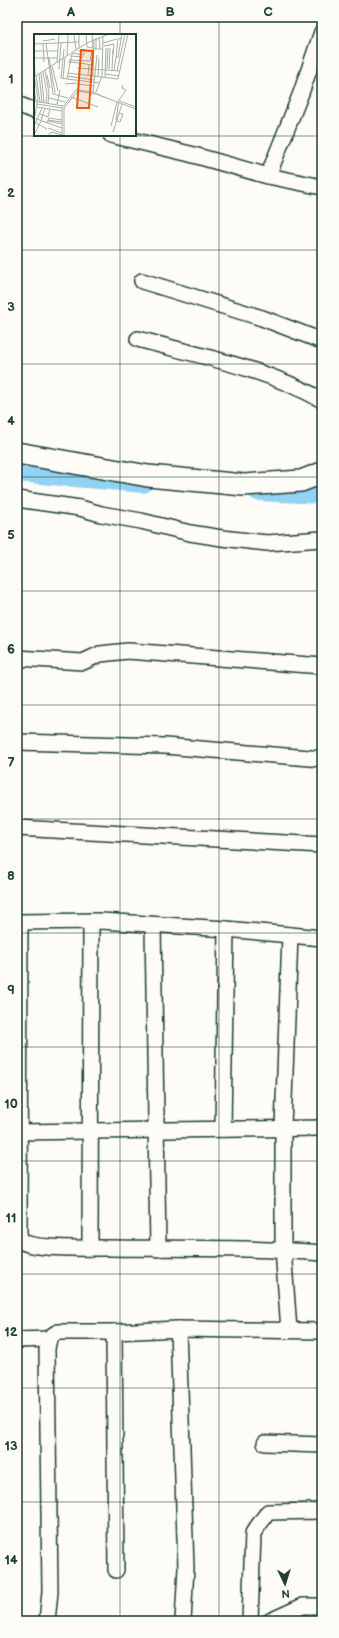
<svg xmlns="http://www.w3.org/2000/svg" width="339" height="1638" viewBox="0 0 339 1638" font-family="'Balsamiq Sans',sans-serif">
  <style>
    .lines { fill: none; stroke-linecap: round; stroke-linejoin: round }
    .canal { stroke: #92d3f3; stroke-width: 20 }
    .street-casing { stroke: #1f3d34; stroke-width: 18 }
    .secondary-casing { stroke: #1f3d34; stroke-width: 24 }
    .street { stroke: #fdfcf7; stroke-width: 15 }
    .secondary { stroke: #fdfcf7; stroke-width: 21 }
    .grid { fill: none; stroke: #1f3d34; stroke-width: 1; stroke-opacity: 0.55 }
    .inset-road { fill: none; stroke: #a4b0a9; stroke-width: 1 }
    .view { fill: #e8590c; fill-opacity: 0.15; stroke: #e8590c; stroke-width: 2 }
    .inset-edge { fill: none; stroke: #1f3d34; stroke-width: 2 }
    .neatline { fill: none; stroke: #1f3d34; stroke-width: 1.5 }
    .grid-label { font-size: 13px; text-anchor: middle; font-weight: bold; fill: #1f3d34 }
  </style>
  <rect width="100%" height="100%" fill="#fdfcf7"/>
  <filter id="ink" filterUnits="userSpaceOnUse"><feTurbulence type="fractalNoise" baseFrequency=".025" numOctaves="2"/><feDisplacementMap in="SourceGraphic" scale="8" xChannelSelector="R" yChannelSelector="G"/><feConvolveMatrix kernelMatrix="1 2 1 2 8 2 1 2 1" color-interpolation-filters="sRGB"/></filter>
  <g filter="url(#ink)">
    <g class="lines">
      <g class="canal">
        <polyline points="17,472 143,483"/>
        <polyline points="258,491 322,494"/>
      </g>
      <defs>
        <g id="street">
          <polyline points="17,104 35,111"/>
          <polyline points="111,135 190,154 268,176 322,187"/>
          <polyline points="268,176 301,93 322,32"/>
          <polyline points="142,281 262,318 322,341"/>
          <path d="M138,339C200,356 265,368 322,400"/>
          <polyline points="17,499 80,508 101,514 141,521 190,533 222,538 267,543 322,539"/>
          <polyline points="17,658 83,662 100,654 128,651 322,666"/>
          <polyline points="17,742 165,746 322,759"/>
          <polyline points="17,828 322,845"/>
          <polyline points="17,922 101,921 226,929 322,938"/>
          <path d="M20,922L19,1233L21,1241C34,1250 91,1248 109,1248C180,1249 251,1247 322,1253"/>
          <polyline points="153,925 158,1249"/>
          <polyline points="223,1129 226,929"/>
          <polyline points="17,1132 322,1128"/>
          <polyline points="90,1248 91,921"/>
          <polyline points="178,1329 186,1568 183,1621"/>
          <polyline points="289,1330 283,1249 283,1128 290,935"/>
          <polyline points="114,1332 116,1570"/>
          <polyline points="17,1340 49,1339"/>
          <polyline points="265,1443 322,1445"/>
          <path d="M47,1621L50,1592L47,1350C48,1341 49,1336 58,1332H114L178,1329L322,1331"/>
          <polyline points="250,1621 253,1533 268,1512 322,1511"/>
          <polyline points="270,1621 303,1606 322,1606"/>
        </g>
        <polyline id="secondary" points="17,453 148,476 244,485 301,481 322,473"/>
      </defs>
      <use href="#street" class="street-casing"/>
      <use href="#secondary" class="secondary-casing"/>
      <use href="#street" class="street"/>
      <use href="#secondary" class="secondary"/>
    </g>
  </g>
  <path class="grid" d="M120,17V35M219,17V1621M120,135V1621M17,136H322M17,250H322M17,364H322M17,477H322M17,591H322M17,705H322M17,819H322M17,933H322M17,1047H322M17,1161H322M17,1274H322M17,1388H322M17,1502H322"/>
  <g transform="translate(34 34)">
    <rect width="102" height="102" fill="#fdfcf7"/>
    <path class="inset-road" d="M40,0L42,16M45,0V14M52,0L53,13L59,14M58,0L59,15H62M65,3L66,15M62,4V15H69M88,4L84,5L82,23H84L88,0M9,7L21,5M9,9L10,28M12,9L19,60L34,64M69,9L83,5M0,10L45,8M70,12L80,10L79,20M30,15L27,44L33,45M0,16L1,42M0,17H24M44,17H58M38,19L50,21V17M38,20L33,45L66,49M33,22L34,0M37,22L49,23M0,24H23M15,24L21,59M35,26L56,27L58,17M34,28L46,29L45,40M23,29L25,0M46,29L58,31L57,42M18,32L24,57M43,34L86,37M25,35L27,9M73,35L74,14M75,35L76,14M11,36L15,59L14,69M78,36L79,15M80,36L82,23M83,37L91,0M9,38L13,60L12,69M7,39L10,68M34,39L84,45L94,0M5,40L8,68M71,40L85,42M2,41L6,68M13,41L16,54M0,42L4,64L1,82M33,42L60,46M54,42L55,30M59,42L60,5M0,43L53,9L75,0M64,43L65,24M71,43L72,14M29,44L31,24M31,50L43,49M43,50L60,52M0,54L2,67M59,58L63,21M62,58L68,42L69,2M37,63L64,73M15,64L31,68M0,67L29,72M86,67L102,73M3,70L28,74M23,70L26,56M3,73L28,77M85,79L89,80L86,88L82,86L85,66L92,56L88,54L89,51M6,80L14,83L16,75M0,84L28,94M7,86L11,74M14,86L28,88M14,87L28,90M2,89L13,95M13,89L15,84L28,86M0,92L8,74M77,92L83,68M14,94L28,99M79,98L88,70M0,101L7,87M14,102L17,98L28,101M28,102V74L42,56L59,58L72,64M30,102V74L44,57L62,60L102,75"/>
    <path class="view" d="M47,16L59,17L55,74H43Z"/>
    <rect width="102" height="102" class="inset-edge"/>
  </g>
  <rect width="339" height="1638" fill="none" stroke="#fdfcf7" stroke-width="44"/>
  <g transform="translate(285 1584) rotate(176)" stroke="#fdfcf7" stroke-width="3" paint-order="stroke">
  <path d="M0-3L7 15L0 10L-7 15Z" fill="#1f3d34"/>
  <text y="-6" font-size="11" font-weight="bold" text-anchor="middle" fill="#1f3d34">N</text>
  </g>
  <rect x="22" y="22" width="295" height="1594" class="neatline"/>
  <g class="grid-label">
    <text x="71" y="16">A</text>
    <text x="170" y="16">B</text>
    <text x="268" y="16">C</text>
    <text x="11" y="83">1</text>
    <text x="11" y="197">2</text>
    <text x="11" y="311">3</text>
    <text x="11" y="425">4</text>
    <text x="11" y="539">5</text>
    <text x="11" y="653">6</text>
    <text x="11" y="767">7</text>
    <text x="11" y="880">8</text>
    <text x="11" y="994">9</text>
    <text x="11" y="1108">10</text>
    <text x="11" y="1222">11</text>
    <text x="11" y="1336">12</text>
    <text x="11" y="1450">13</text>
    <text x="11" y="1564">14</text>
  </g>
</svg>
